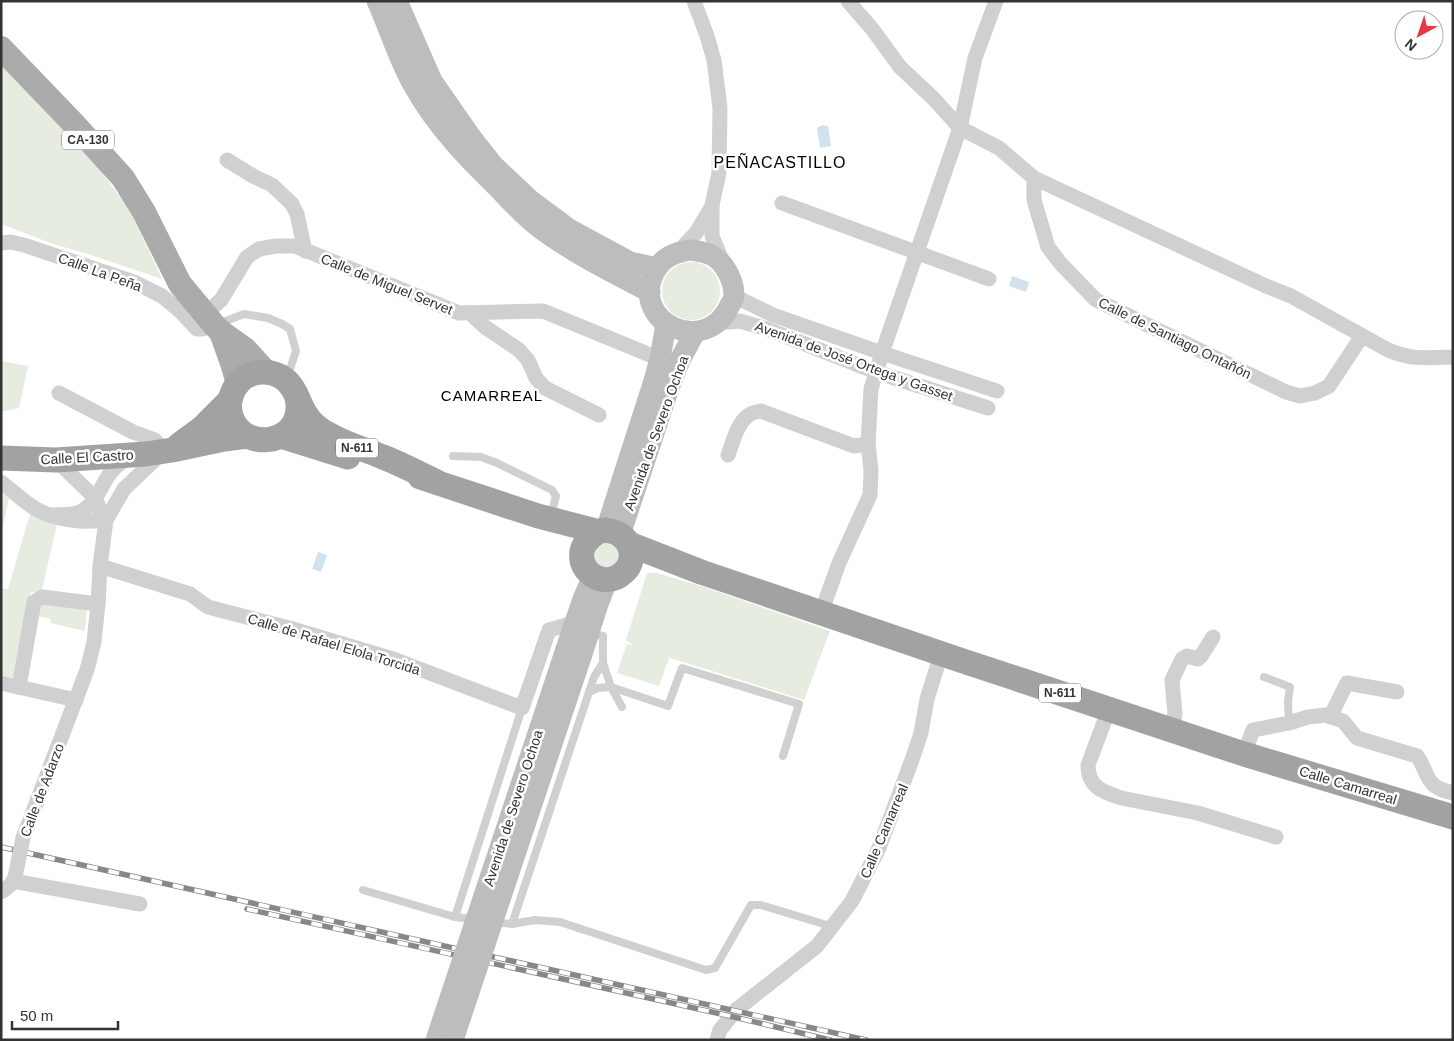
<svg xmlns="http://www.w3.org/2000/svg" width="1454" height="1041" viewBox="0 0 1454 1041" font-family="Helvetica,sans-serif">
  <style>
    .green { fill: #e6ecdf }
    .water { fill: #cfe2ee }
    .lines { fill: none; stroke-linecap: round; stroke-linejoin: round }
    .service { stroke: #d0d0d0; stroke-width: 8 }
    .minor { stroke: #d0d0d0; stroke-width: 15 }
    .secondary { stroke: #bdbdbd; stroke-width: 21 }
    .primary { stroke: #ababab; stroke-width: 24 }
    .trunk { stroke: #a2a2a2; stroke-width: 25 }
    .rail-casing { stroke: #888; stroke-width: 5.5 }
    .rail { stroke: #fff; stroke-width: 4; stroke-dasharray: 11; stroke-linecap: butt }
    .minor-bridge { stroke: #d0d0d0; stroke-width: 15 }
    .secondary-bridge { stroke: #bdbdbd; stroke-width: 21 }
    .labels { text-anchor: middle; stroke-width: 5; stroke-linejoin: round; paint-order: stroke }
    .shield { fill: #fff; stroke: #707070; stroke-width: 1 }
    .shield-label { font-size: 12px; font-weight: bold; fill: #333 }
    .street-label { font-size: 14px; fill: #333; stroke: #fff }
    .neighbourhood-label { font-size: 15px; letter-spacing: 1px; fill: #000; stroke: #fff }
    .quarter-label { font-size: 16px; letter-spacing: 1px; fill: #000; stroke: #fff }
  </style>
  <rect width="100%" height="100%" fill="#fff"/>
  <g class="green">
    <polygon points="1,64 82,146 131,212 162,279 88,254 53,244 1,224"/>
    <circle cx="691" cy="291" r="29"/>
    <polygon points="1,361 28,366 19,408 1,412"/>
    <polygon points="1,493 9,498 1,535"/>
    <polygon points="30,514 43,520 57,524 41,594 31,592 16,678 1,675 1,588 8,589"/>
    <polygon points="606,540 621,549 619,566 596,568 592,550"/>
    <polygon points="647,573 657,573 701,586 830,631 804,700 661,655 669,658 659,686 617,673 627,644 634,646 626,640"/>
    <polygon points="41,602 87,605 85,631 50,623 51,619 37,616"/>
  </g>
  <g class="water">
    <polygon points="822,125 828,126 831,146 820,148 817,128"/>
    <polygon points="1012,276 1029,282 1026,292 1009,286"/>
    <polygon points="318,552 327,555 321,572 312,569"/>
  </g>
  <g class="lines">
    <g class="service">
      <polyline points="218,324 244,314 268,318 282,324 290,329 296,351 289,372 286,378"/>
      <polyline points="453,456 481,457 497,463 552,490 556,496 551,515"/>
      <polyline points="590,633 603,636 603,663 611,687 622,707"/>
      <polyline points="1264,677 1290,687 1288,702 1289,723"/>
      <polyline points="589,692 598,688 611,687 668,706 682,668 799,704 783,756"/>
      <polyline points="363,890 455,917 474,919"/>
      <polyline points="455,917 522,708"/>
      <polyline points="493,922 512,924 535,920 560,922 706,970 715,968 751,905 761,905 827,925 832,928"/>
      <polyline points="512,924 594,677 603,663"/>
    </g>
    <g class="minor">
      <polyline points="694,1 707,36 714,60 720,108 719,173 712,205 712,236 723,263"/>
      <path d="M848,1L873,30L900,67L934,99L960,128L999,148L1034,178L1266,286L1291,296L1388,350C1412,360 1427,358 1453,357"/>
      <polyline points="227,160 253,176 272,185 292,204 297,214 305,251"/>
      <polyline points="1034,178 1034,200 1048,247 1061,264 1096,300 1286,392 1300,396 1315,393 1329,386 1362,336"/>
      <polyline points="782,203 989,279"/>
      <polyline points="1,243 11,242 24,245 134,282 162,296 180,311 197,329 203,329 214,325"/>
      <polyline points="679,251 696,233 712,206"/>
      <polyline points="734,296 773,315 882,353 997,391"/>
      <polyline points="470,313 485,327 519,350 528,360 536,378 545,388 599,415"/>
      <polyline points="205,314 221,300 247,257 259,249 276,246 295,246 459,313 543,311 660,359"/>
      <polyline points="718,323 740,321 767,329 876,372 988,408"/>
      <path d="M728,455C733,442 737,423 749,415C752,412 757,412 761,411L854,446L868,444"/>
      <polyline points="56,460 96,499 100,511 106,520"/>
      <path d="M1,482C13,491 24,502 36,509C58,521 82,523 106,520"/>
      <path d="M49,515C58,514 72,516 80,512C101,502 102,474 122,462C125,460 130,459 133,458"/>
      <polyline points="100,566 190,594 208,607 289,628 393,659 522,708 549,630 574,623"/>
      <polyline points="821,613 839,563 870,495 871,470 868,444 871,389 882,353 960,128 975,58 996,1"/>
      <polyline points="1,683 76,700"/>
      <polyline points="19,687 34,602 42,597 98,604"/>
      <path d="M1109,709L1088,765C1088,787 1103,792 1121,798L1198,813L1276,837"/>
      <polyline points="1330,717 1347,683 1397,692"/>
      <polyline points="1172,730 1175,714 1172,680 1182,659 1187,656 1198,659 1201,656 1213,637"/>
      <path d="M1244,754L1253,730L1289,723L1308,717L1326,715L1343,721L1357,738L1417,756C1421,761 1422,765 1425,771C1431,786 1437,789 1453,793"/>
      <polyline points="23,838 87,670 94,642 98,604 100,566 106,520 124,489 164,451 155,440 133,432 59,393"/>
      <polyline points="13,881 140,904"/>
      <path d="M1,892C8,888 13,884 15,877"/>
      <polyline points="717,1040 720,1030 736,1010 817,946 852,901 879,848 913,757 921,733 927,699 941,654"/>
    </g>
    <g class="secondary">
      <path d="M377,1C390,30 399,61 415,88C437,127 468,159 500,190C513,204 526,218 541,229C575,254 613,273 650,292"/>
      <polyline points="397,1 432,81 471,137 493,165 530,200 569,229 630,262 657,268"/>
      <path d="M691,250C699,251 706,252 713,256C725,263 734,281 734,295C734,298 732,302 730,305C706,358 630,323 654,273C662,257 675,252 691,250Z"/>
      <polyline points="606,530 653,384 660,359 666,324"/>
      <polyline points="620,535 669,388 680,360 695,332"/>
      <polyline points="565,652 583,599 593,576"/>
      <polyline points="581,657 598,604 607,581"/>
    </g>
    <g class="primary">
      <polyline points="1,48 74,124 123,178 144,212 180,284 214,325 221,332 245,349 266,372"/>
      <polyline points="221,332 233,366 238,384"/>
    </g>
    <g class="trunk">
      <path d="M296,394C297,398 298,402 298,405C300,447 238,453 230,412C228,402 232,391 238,383C252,367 279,369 291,386C298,395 300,407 307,416C312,424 322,431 330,435C347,445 365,449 383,457C401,464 418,473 435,481"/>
      <polyline points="281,436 348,457"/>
      <polyline points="179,445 202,428 230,400"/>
      <polyline points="1,458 56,460 146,454 172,450 224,439 247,436"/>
      <polyline points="420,477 538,516 596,531"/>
      <path d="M606,530C610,531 617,532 620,535C633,543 635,562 624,572C601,595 566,562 589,539C595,533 598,531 606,530Z"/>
      <polyline points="629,544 701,572 960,660 1244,754 1453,817"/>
    </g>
    <defs>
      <g id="rail">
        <polyline points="1,847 866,1040"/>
        <polyline points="247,909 730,1016 830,1040"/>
      </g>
    </defs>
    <use href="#rail" class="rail-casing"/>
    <use href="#rail" class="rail"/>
    <polyline class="minor-bridge" points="15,877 23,838"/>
    <g class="secondary-bridge">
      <polyline points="436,1040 565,652"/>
      <polyline points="453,1040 581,657"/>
    </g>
  </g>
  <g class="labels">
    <g class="shield">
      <rect x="62" y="130.5" width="52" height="19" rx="4"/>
      <rect x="336" y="438.5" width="42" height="19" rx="4"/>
      <rect x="1039" y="683.5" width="42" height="19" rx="4"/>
    </g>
    <g class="shield-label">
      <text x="88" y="144">CA-130</text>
      <text x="357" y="452">N-611</text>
      <text x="1060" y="697">N-611</text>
    </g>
    <g class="street-label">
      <text transform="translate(100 272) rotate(20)" y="5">Calle La Peña</text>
      <text transform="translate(387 284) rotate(22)" y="5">Calle de Miguel Servet</text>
      <text transform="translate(1175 338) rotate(26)" y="5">Calle de Santiago Ontañón</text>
      <text transform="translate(854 361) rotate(20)" y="5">Avenida de José Ortega y Gasset</text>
      <text transform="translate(656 433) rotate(-70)" y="5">Avenida de Severo Ochoa</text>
      <text transform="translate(87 457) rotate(-3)" y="5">Calle El Castro</text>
      <text transform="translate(334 644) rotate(17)" y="5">Calle de Rafael Elola Torcida</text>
      <text transform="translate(1348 785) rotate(17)" y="5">Calle Camarreal</text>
      <text transform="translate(42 790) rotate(-69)" y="5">Calle de Adarzo</text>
      <text transform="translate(513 808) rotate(-72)" y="5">Avenida de Severo Ochoa</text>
      <text transform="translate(884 831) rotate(-67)" y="5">Calle Camarreal</text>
    </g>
    <g class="neighbourhood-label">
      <text x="492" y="401">CAMARREAL</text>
    </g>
    <g class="quarter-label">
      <text x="780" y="168">PEÑACASTILLO</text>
    </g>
  </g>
  <rect width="1454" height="1041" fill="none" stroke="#333333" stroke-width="5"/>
  <g transform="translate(1419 35) rotate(220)"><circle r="24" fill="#ffffff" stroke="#adadad"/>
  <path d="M0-4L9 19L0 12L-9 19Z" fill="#e63946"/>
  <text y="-8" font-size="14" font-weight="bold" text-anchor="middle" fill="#333333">N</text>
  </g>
  <path d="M12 1021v8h106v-8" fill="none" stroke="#333333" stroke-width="2.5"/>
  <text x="20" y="1021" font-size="15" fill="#333333" stroke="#ffffff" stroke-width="4" paint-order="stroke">50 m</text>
</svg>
